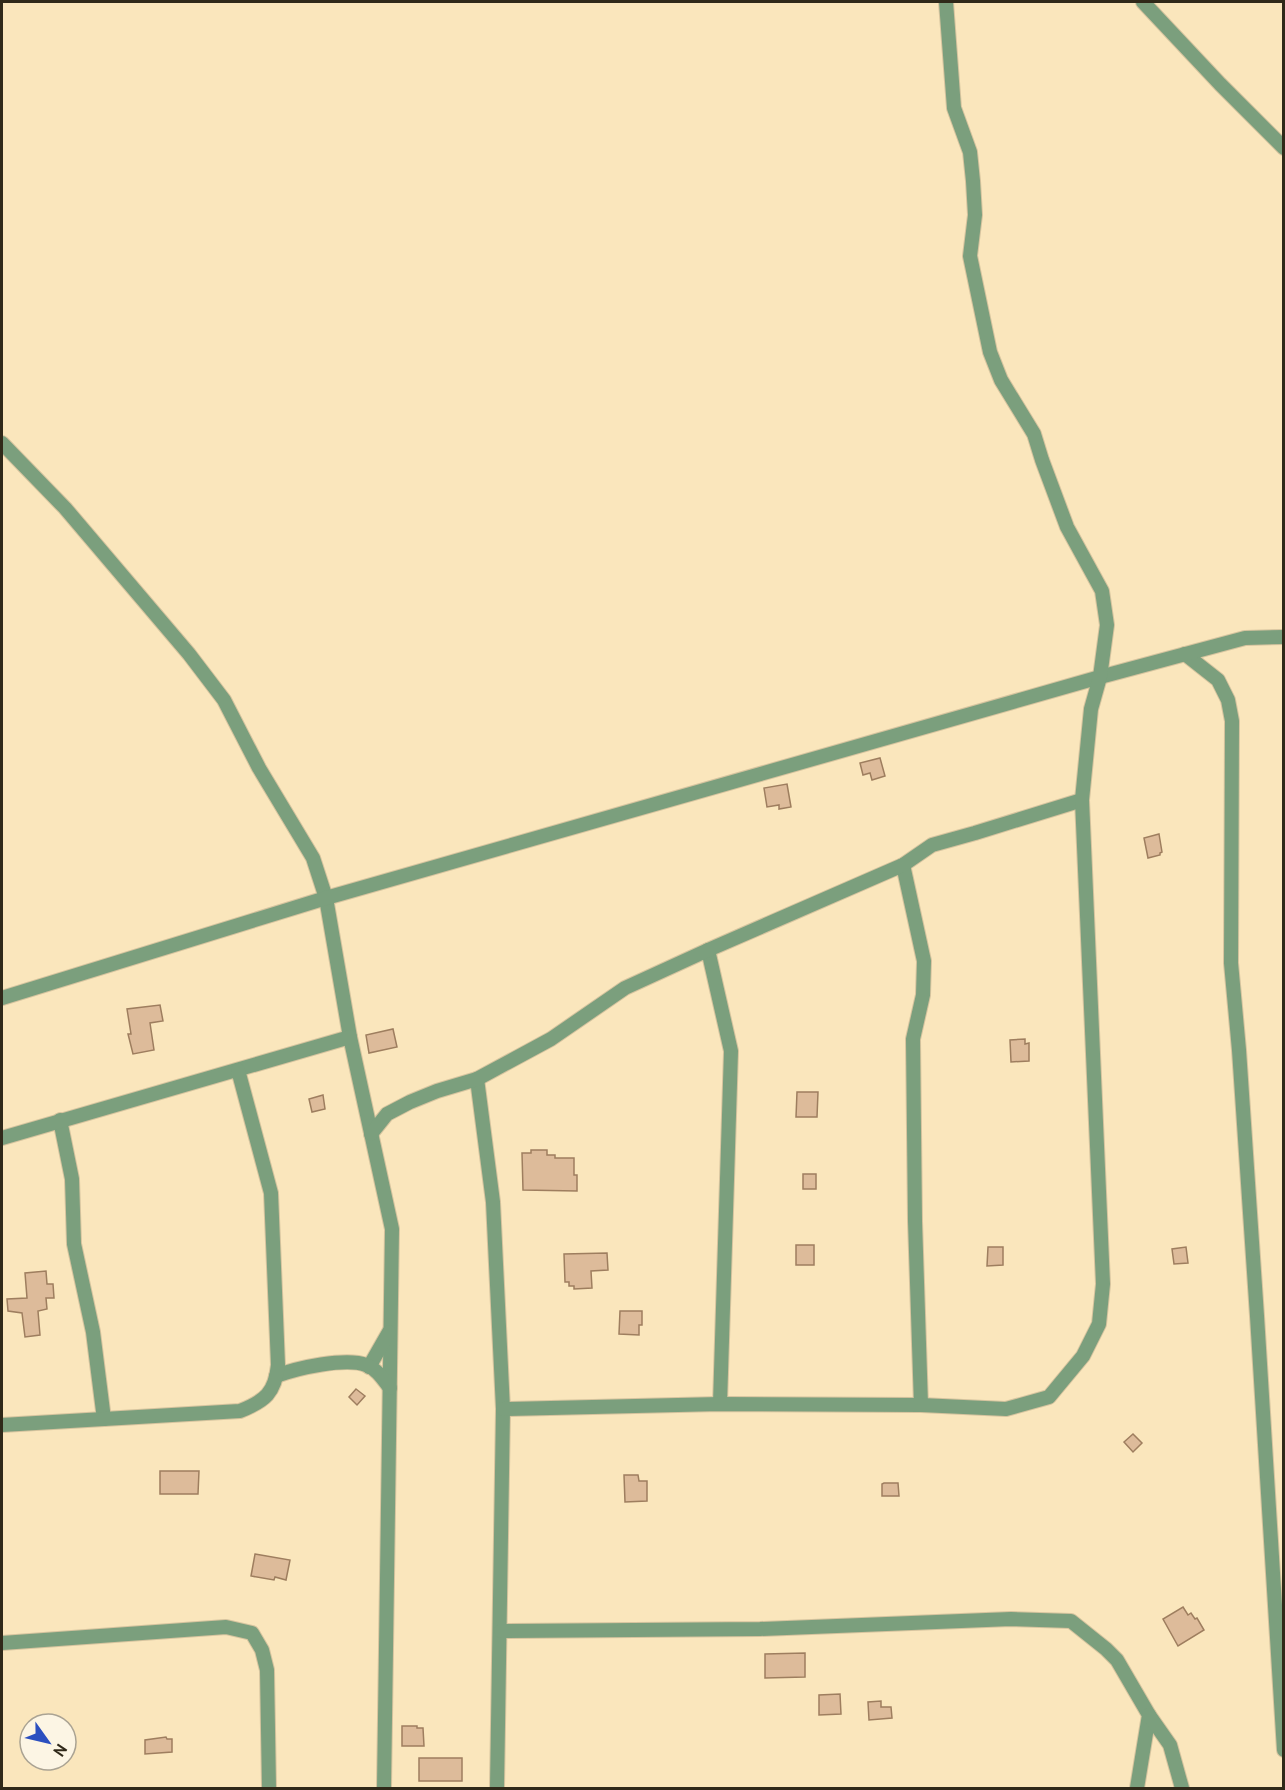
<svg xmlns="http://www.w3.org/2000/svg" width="1285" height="1790" viewBox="0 0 1285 1790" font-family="'PT Sans',sans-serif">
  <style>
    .building { fill: #ddbb9a; stroke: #9e7e5f; stroke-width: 1.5 }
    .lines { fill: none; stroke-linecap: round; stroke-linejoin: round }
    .street-casing { stroke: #d6c49f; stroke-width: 16 }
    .street { stroke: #7b9f7d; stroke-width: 14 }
  </style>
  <rect width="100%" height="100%" fill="#fae6bc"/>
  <g class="building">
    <polygon points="880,758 885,776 872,780 870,773 863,775 860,763"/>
    <polygon points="787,784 791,807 779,809 779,805 767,807 764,788"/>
    <polygon points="1159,834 1162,852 1160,853 1160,855 1148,858 1144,838"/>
    <polygon points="160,1005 163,1021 150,1023 154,1050 133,1054 128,1034 131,1034 127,1009"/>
    <polygon points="393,1029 397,1047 369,1053 366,1035"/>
    <polygon points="1025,1039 1025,1044 1029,1043 1029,1061 1011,1062 1010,1040"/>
    <polygon points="797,1092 818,1092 817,1117 796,1117"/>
    <polygon points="323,1095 325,1109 312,1112 309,1099"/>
    <polygon points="531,1150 547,1150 547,1155 555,1155 555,1158 574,1158 574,1175 577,1175 577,1191 523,1190 522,1153 531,1153"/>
    <rect x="803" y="1174" width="13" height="15"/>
    <rect x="796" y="1245" width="18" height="20"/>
    <polygon points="988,1247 1003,1247 1003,1265 987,1266"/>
    <polygon points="1186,1247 1188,1263 1174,1264 1172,1249"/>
    <polygon points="607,1253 608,1270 591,1271 592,1288 574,1289 574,1286 569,1286 569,1282 565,1282 564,1254"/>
    <polygon points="46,1271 47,1284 53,1284 54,1298 46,1298 47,1309 38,1311 40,1335 25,1337 22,1313 8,1311 7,1299 27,1298 25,1273"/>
    <polygon points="620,1311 642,1311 642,1325 639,1325 639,1335 619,1334"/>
    <polygon points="356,1389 365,1396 357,1405 349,1397"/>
    <polygon points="1133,1434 1142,1443 1133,1452 1124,1442"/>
    <polygon points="160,1471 199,1471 198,1494 160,1494"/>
    <polygon points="624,1475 638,1475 639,1481 647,1481 647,1501 625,1502"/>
    <polygon points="884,1483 898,1483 899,1496 882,1496 882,1484"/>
    <polygon points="255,1554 290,1560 286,1580 275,1577 274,1580 251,1576"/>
    <polygon points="1183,1607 1188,1615 1191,1613 1195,1619 1197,1618 1204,1630 1178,1646 1163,1619"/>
    <polygon points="805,1653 805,1677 765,1678 765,1654"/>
    <polygon points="840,1694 841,1714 819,1715 819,1695"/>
    <polygon points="881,1701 881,1707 891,1707 892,1718 869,1720 868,1702"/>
    <polygon points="402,1726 417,1726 417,1728 423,1728 424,1746 402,1746"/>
    <polygon points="166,1737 167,1739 172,1739 172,1752 145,1754 145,1740"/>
    <rect x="419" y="1758" width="43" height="23"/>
  </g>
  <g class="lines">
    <defs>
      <g id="street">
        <polyline points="1143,2 1220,84 1284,148"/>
        <polyline points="2,443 65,508 189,654 224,700 259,768 313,858 326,898 350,1037 392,1229 384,1788"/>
        <polyline points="1185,654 1218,680 1228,700 1232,721 1231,963 1239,1050 1257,1316 1284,1750"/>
        <polyline points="903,865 924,961 923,995 913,1039 915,1221 921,1405"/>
        <polyline points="708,950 731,1051 720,1404"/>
        <polyline points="2,998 326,898 1100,677 1245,638 1284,637"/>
        <polyline points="477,1079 493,1202 503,1409 497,1788"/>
        <polyline points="60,1120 72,1179 74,1244 93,1332 104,1419"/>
        <polyline points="371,1134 387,1114 410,1102 437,1091 477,1079 551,1039 625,988 708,950 903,865 932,845 975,833 1082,800"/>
        <polyline points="2,1138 350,1037"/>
        <polyline points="369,1367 389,1332"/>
        <path d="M276,1376C297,1368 346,1357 366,1365C377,1369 383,1379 390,1388"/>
        <polyline points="503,1409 720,1404 921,1405 1006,1409 1049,1397 1083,1356 1099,1324 1103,1284 1082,800 1091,709 1100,677 1107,625 1102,591 1067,527 1042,460 1034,434 1001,380 990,352 970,256 975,215 973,181 970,152 954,108 946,2"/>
        <path d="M2,1425L240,1411C265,1401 275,1393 278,1365L271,1193L238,1070"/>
        <polyline points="501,1631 760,1629 1011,1619 1071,1621 1106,1649 1117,1660 1149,1715 1137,1788"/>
        <polyline points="2,1643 226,1627 252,1633 262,1650 267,1670 269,1788"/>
        <polyline points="1149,1715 1170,1745 1182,1788"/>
      </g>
    </defs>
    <use href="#street" class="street-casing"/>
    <use href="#street" class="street"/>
  </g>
  <rect width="1285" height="1790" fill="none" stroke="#302919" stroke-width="6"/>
  <g transform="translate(48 1742) rotate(124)"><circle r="28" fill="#fcf5e4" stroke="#aaa393" stroke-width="1.5"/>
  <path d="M0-4.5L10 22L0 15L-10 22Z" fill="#2b4fbf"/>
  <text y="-9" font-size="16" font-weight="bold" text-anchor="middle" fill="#302919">N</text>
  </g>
</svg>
